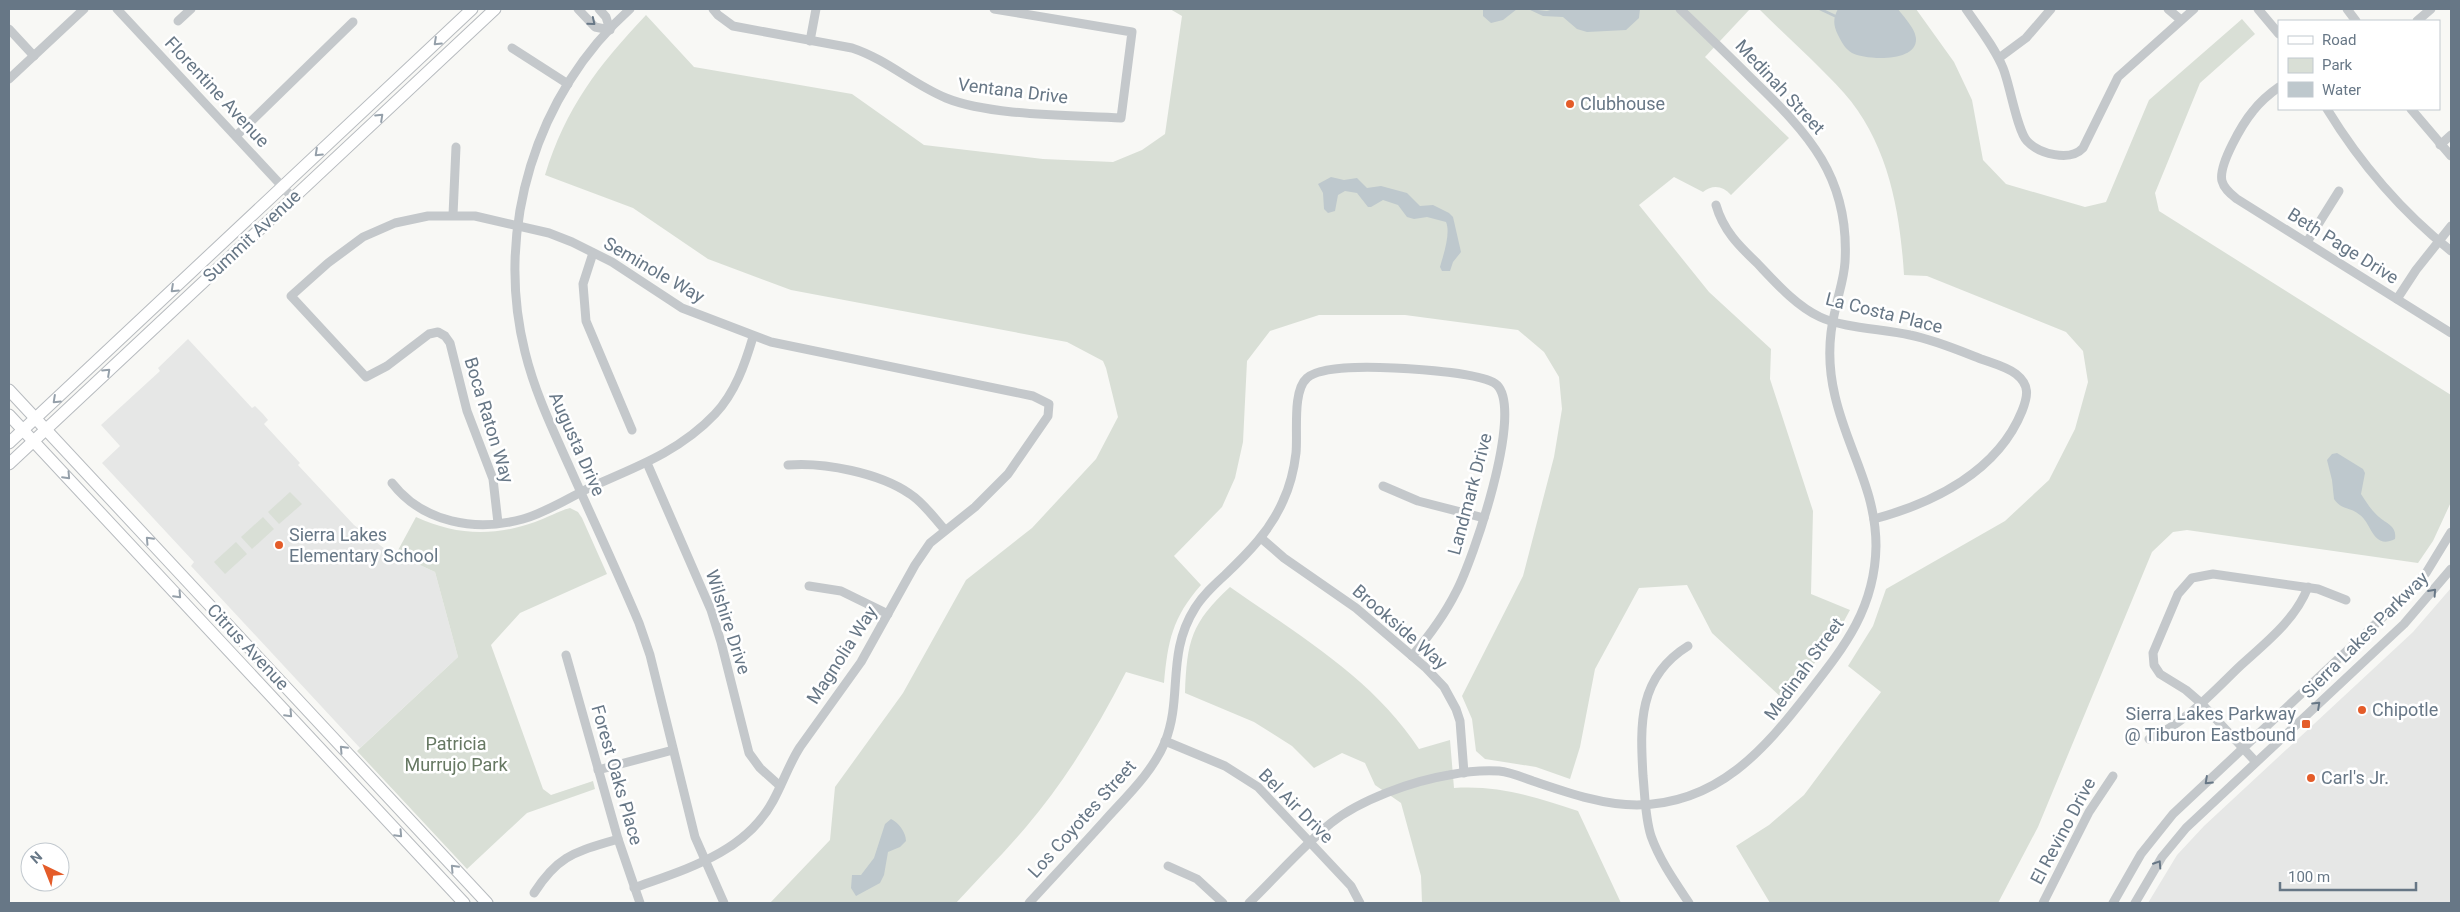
<svg xmlns="http://www.w3.org/2000/svg" width="2460" height="912" viewBox="0 0 2460 912" font-family="Roboto,sans-serif">
  <style>
    .built { fill: #e6e7e6 }
    .green { fill: #d9dfd6 }
    .water { fill: #bec8cd }
    .lines { fill: none; stroke-linecap: round; stroke-linejoin: round }
    .stream { stroke: #bec8cd; stroke-width: 2.5 }
    .major-casing { stroke: #b7bbbf; stroke-width: 13 }
    .minor { stroke: #c4c8cb; stroke-width: 9 }
    .major { stroke: #fff; stroke-width: 11 }
    .oneway { stroke: #677786 }
    .oneway2 { stroke: #95a0aa }
    .poi-dot { fill: #e45c29; stroke: #fff; stroke-width: 2 }
    .labels { text-anchor: middle; stroke-width: 5; stroke-linejoin: round; paint-order: stroke }
    .street-label { font-size: 18px; fill: #677786; stroke: #fff }
    .poi-label { font-size: 18px; fill: #677786; stroke: #fff; text-anchor: start }
    .park-label { font-size: 18px; fill: #667862; stroke: #fff }
  </style>
  <rect width="100%" height="100%" fill="#f8f8f5"/>
  <g class="built">
    <polygon points="188,339 252,408 255,406 263,414 268,420 264,424 300,463 298,465 354,525 394,556 396,554 435,572 458,657 360,748 191,566 194,562 102,463 120,446 101,425 160,371 158,368"/>
    <polygon points="2451,588 2451,903 2148,903 2177,855 2204,826 2413,632"/>
  </g>
  <g class="green">
    <path d="M1170,9H1750L1705,57L1789,138L1731,195C1723,186 1713,184 1703,192L1674,177L1639,205L1709,292L1771,349L1770,379L1813,511L1811,594L1850,610L1837,634L1785,701L1712,633L1687,585L1639,588L1595,669L1580,747L1570,779L1536,767L1485,759L1476,751L1472,719L1462,696L1523,576L1554,457L1562,409L1559,377L1544,352L1518,330L1405,315H1319L1270,331L1247,361L1243,442L1235,478L1222,507L1174,556L1201,585C1172,618 1168,641 1164,683L1126,672C1098,727 1066,780 1026,827C1004,853 979,878 956,903H770L830,840L835,787L903,693L966,580L1032,528L1096,459L1118,417L1106,368L1103,361L1067,342L791,290L708,259L633,208L545,175C566,107 598,66 646,15L694,67L852,94L924,145L1043,159L1113,162L1142,150L1165,134L1182,16Z"/>
    <path d="M1759,9H1916L1954,62L1972,100L1983,160L2006,184L2085,207L2106,202L2149,100L2242,19L2255,34L2200,83L2155,193L2159,211L2451,395V502L2433,541L2418,563L2187,530L2173,532L2152,552L2038,827L1998,903H1770L1736,846L1769,825L1804,795L1881,692L1848,666L1873,626L1886,589L2005,521L2049,480L2075,429L2088,382L2083,351L2066,332L1927,276L1904,275C1900,210 1888,143 1844,93C1817,63 1787,37 1759,9Z"/>
    <polygon points="290,492 302,504 279,524 268,512"/>
    <path d="M570,508L578,512L582,518L607,574L520,613L491,645L543,789L551,795L593,781L595,789L527,813L467,869L357,751L458,657L435,572L396,554L416,517C455,535 493,537 535,522C547,518 558,511 570,508Z"/>
    <polygon points="263,517 274,529 252,549 241,537"/>
    <polygon points="236,542 247,554 225,574 214,562"/>
    <path d="M1230,587C1297,634 1373,678 1419,749L1450,740L1454,788C1498,785 1536,797 1578,811L1621,903H1422L1421,876L1401,803L1375,785L1365,763L1342,753L1314,768L1292,746L1254,722L1185,693C1187,641 1191,623 1230,587Z"/>
  </g>
  <g class="water">
    <polygon points="1483,9 1517,9 1503,20 1491,23 1483,16"/>
    <polygon points="1528,9 1547,11 1554,9 1640,9 1639,18 1626,30 1587,32 1577,29 1563,17 1543,16"/>
    <path d="M1838,9H1898C1903,16 1916,29 1916,39C1917,63 1865,60 1852,53C1845,49 1841,41 1838,35C1833,25 1833,18 1838,9Z"/>
    <path d="M1331,177L1344,180L1357,178L1367,188L1381,186L1407,193L1420,206L1433,205L1449,213L1453,217L1461,252L1453,262L1450,271H1442L1440,267C1443,256 1451,233 1446,222L1427,217L1414,219L1407,217L1398,205L1383,200L1371,207H1368L1357,193L1345,191L1338,195L1335,211L1328,213L1324,209L1323,193L1318,184Z"/>
    <path d="M2337,453L2363,469L2365,473L2361,494C2366,502 2372,511 2379,517C2387,524 2397,526 2395,539C2373,550 2372,524 2360,515C2351,507 2341,510 2334,499L2332,480L2327,460L2332,454Z"/>
    <path d="M891,819C898,822 906,832 906,841L900,847L888,852L884,875L880,883L856,896L851,888L852,875H861L874,858L885,824Z"/>
  </g>
  <g class="lines">
    <polyline class="stream" points="1820,9 1835,16"/>
    <defs>
      <g id="major">
        <polyline points="9,390 487,903"/>
        <polyline points="9,415 464,903"/>
        <polyline points="9,443 472,9"/>
        <polyline points="9,464 495,9"/>
      </g>
    </defs>
    <use href="#major" class="major-casing"/>
    <g class="minor">
      <polyline points="117,9 293,198"/>
      <polyline points="578,9 595,27 610,30 606,17 599,9"/>
      <path d="M630,9C536,93 494,229 525,352C535,393 553,430 570,468C593,520 617,571 639,623L650,655L695,837L724,903"/>
      <path d="M713,9L718,15L733,26L852,48C888,60 912,84 946,98C990,116 1072,115 1121,118L1132,32L994,9"/>
      <path d="M1966,9C1979,28 1994,46 2003,68C2010,85 2017,130 2027,141C2039,154 2070,162 2083,148L2118,77L2194,9"/>
      <polyline points="2168,9 2181,20"/>
      <polyline points="2258,9 2279,34"/>
      <polyline points="2347,9 2356,21"/>
      <polyline points="178,21 191,9"/>
      <polyline points="2417,21 2431,9"/>
      <polyline points="9,29 34,56"/>
      <polyline points="810,41 816,9"/>
      <polyline points="512,48 568,84"/>
      <polyline points="1999,58 2026,38 2051,9"/>
      <polyline points="9,79 84,9"/>
      <path d="M2279,87C2269,94 2260,102 2253,111C2243,123 2218,165 2222,181C2224,189 2231,194 2237,199L2451,333"/>
      <path d="M2327,109C2360,163 2401,211 2451,251"/>
      <polyline points="2411,109 2451,156"/>
      <polyline points="236,136 353,22"/>
      <polyline points="2440,145 2451,135"/>
      <path d="M1716,205C1723,230 1739,246 1757,263C1775,282 1796,306 1820,317C1843,328 1884,329 1910,335C1935,340 1958,350 1981,359C1992,363 2007,367 2016,374C2030,385 2028,396 2022,411C1998,471 1934,503 1874,519"/>
      <polyline points="453,215 456,147"/>
      <polyline points="2307,242 2339,191"/>
      <polyline points="593,253 583,284 586,321 632,430"/>
      <polyline points="2397,299 2416,270 2451,226"/>
      <polyline points="647,463 711,610 721,642 749,753 760,768 780,786"/>
      <path d="M788,465C824,462 880,473 910,494C924,503 934,518 945,530"/>
      <path d="M392,483C423,523 476,532 523,519C548,512 572,496 595,485C639,466 681,450 715,414C735,393 745,364 753,337"/>
      <polyline points="1383,486 1418,501 1484,518"/>
      <path d="M498,523L493,479L467,411L450,343L445,336L438,332L429,334L387,366L366,377L291,296L328,263L363,237L395,223L428,216H475L549,233L572,242L612,262L682,308L771,342L1033,396L1049,404L1048,416L1008,474L975,507L930,543L915,565L861,662L800,747C789,764 783,783 773,801C745,853 686,869 634,888"/>
      <polyline points="1261,538 1284,558 1356,608 1425,667 1444,687 1456,709 1460,721 1464,773"/>
      <polyline points="809,586 841,591 888,614"/>
      <path d="M1688,646C1638,677 1640,724 1643,776C1645,796 1645,817 1651,836C1660,861 1675,882 1689,903"/>
      <polyline points="566,655 618,839 640,903"/>
      <path d="M2149,739C2185,723 2211,694 2238,668C2264,644 2295,621 2308,587"/>
      <polyline points="1165,741 1225,766 1258,787 1351,886 1360,903"/>
      <polyline points="2256,762 2201,703 2186,690 2160,674 2154,665 2153,653 2178,594 2192,578 2213,574 2318,589 2346,600"/>
      <polyline points="598,770 673,750"/>
      <polyline points="1168,866 1197,879 1223,903"/>
      <path d="M534,893C559,854 576,852 618,839"/>
      <path d="M1029,903C1055,875 1082,846 1108,817C1128,795 1153,771 1165,742C1183,697 1166,654 1195,608C1203,595 1214,585 1225,575C1248,553 1270,531 1283,501C1290,486 1294,470 1296,453C1298,433 1292,391 1307,378C1321,365 1375,367 1394,368C1415,369 1484,373 1497,385C1524,412 1473,560 1456,592C1444,616 1429,636 1412,656"/>
      <path d="M1249,903C1276,877 1302,847 1331,823C1360,800 1412,781 1449,775C1464,772 1483,770 1499,771C1510,772 1522,777 1533,781C1566,792 1602,805 1637,805C1718,804 1764,750 1809,692C1845,646 1875,608 1876,546C1876,489 1847,449 1835,396C1828,367 1828,339 1835,311C1838,295 1844,279 1845,262C1850,177 1808,133 1752,79C1728,55 1704,32 1680,9"/>
      <polyline points="2043,903 2089,812 2113,776"/>
      <polyline points="2113,903 2141,854 2173,814 2400,601 2426,573 2451,532"/>
      <polyline points="2135,903 2162,857 2186,828 2404,624 2451,569"/>
    </g>
    <use href="#major" class="major"/>
  </g>
  <defs><path id="oneway-chevron" d="M-2-3.5L2.5 0L-2 3.5" fill="none" stroke-width="1.6" stroke-linecap="round" stroke-linejoin="round" transform="scale(1.25)"/></defs>
  <g class="oneway">
    <use href="#oneway-chevron" transform="translate(592 22) rotate(39)"/>
    <use href="#oneway-chevron" transform="translate(2433 592) rotate(-48)"/>
    <use href="#oneway-chevron" transform="translate(2317 705) rotate(-43)"/>
    <use href="#oneway-chevron" transform="translate(2208 781) rotate(137)"/>
    <use href="#oneway-chevron" transform="translate(2158 864) rotate(-57)"/>
  </g>
  <g class="oneway2">
    <use href="#oneway-chevron" transform="translate(437 42) rotate(137)"/>
    <use href="#oneway-chevron" transform="translate(380 117) rotate(-43)"/>
    <use href="#oneway-chevron" transform="translate(318 153) rotate(137)"/>
    <use href="#oneway-chevron" transform="translate(174 289) rotate(137)"/>
    <use href="#oneway-chevron" transform="translate(107 372) rotate(-43)"/>
    <use href="#oneway-chevron" transform="translate(56 400) rotate(137)"/>
    <use href="#oneway-chevron" transform="translate(67 476) rotate(47)"/>
    <use href="#oneway-chevron" transform="translate(149 540) rotate(-133)"/>
    <use href="#oneway-chevron" transform="translate(178 595) rotate(47)"/>
    <use href="#oneway-chevron" transform="translate(289 714) rotate(47)"/>
    <use href="#oneway-chevron" transform="translate(343 749) rotate(-133)"/>
    <use href="#oneway-chevron" transform="translate(399 834) rotate(47)"/>
    <use href="#oneway-chevron" transform="translate(454 868) rotate(-133)"/>
  </g>
  <g class="poi-dot">
    <circle cx="1570" cy="104" r="5"/>
    <circle cx="279" cy="545" r="5"/>
    <circle cx="2362" cy="710" r="5"/>
    <rect x="2301" y="719" width="10" height="10" rx="2.5"/>
    <circle cx="2311" cy="778" r="5"/>
  </g>
  <g class="labels">
    <g class="street-label">
      <text transform="translate(1780 87) rotate(47)" y="6">Medinah Street</text>
      <text transform="translate(1013 91) rotate(7)" y="6">Ventana Drive</text>
      <text transform="translate(217 92) rotate(47)" y="6">Florentine Avenue</text>
      <text transform="translate(252 236) rotate(-43)" y="6">Summit Avenue</text>
      <text transform="translate(2343 246) rotate(32)" y="6">Beth Page Drive</text>
      <text transform="translate(654 270) rotate(30)" y="6">Seminole Way</text>
      <text transform="translate(1884 313) rotate(14)" y="6">La Costa Place</text>
      <text transform="translate(489 420) rotate(73)" y="6">Boca Raton Way</text>
      <text transform="translate(577 444) rotate(66)" y="6">Augusta Drive</text>
      <text transform="translate(1470 494) rotate(-75)" y="6">Landmark Drive</text>
      <text transform="translate(728 622) rotate(72)" y="6">Wilshire Drive</text>
      <text transform="translate(1400 627) rotate(41)" y="6">Brookside Way</text>
      <text transform="translate(2365 635) rotate(-45)" y="6">Sierra Lakes Parkway</text>
      <text transform="translate(248 647) rotate(47)" y="6">Citrus Avenue</text>
      <text transform="translate(842 655) rotate(-57)" y="6">Magnolia Way</text>
      <text transform="translate(1804 669) rotate(-54)" y="6">Medinah Street</text>
      <text transform="translate(617 775) rotate(74)" y="6">Forest Oaks Place</text>
      <text transform="translate(1296 806) rotate(45)" y="6">Bel Air Drive</text>
      <text transform="translate(1082 819) rotate(-48)" y="6">Los Coyotes Street</text>
      <text transform="translate(2063 831) rotate(-62)" y="6">El Revino Drive</text>
    </g>
    <g class="poi-label">
      <text x="1580" y="110">Clubhouse</text>
      <text x="289" y="541">Sierra Lakes<tspan x="289" dy="21">Elementary School</tspan></text>
      <text x="2372" y="716">Chipotle</text>
      <text x="2296" y="720" text-anchor="end">Sierra Lakes Parkway<tspan x="2296" dy="21">@ Tiburon Eastbound</tspan></text>
      <text x="2321" y="784">Carl's Jr.</text>
    </g>
    <g class="park-label">
      <text x="456" y="750">Patricia<tspan x="456" dy="21">Murrujo Park</tspan></text>
    </g>
  </g>
  <rect width="2460" height="912" fill="none" stroke="#677786" stroke-width="20"/>
  <rect x="2278" y="20" width="162" height="90" fill="#ffffff" stroke="#c2c9cf"/>
  <rect x="2288" y="36" width="25" height="8" fill="#ffffff" stroke="#c2c9cf"/>
  <text x="2322" y="45" font-size="15" fill="#677786">Road</text>
  <rect x="2288" y="58" width="25" height="15" fill="#d9dfd6" stroke="#c2c9cf"/>
  <text x="2322" y="70" font-size="15" fill="#677786">Park</text>
  <rect x="2288" y="82" width="25" height="15" fill="#bec8cd" stroke="#c2c9cf"/>
  <text x="2322" y="95" font-size="15" fill="#677786">Water</text>
  <g transform="translate(45 867) rotate(317)"><circle r="24" fill="#ffffff" stroke="#c2c9cf"/>
  <path d="M0-4L9 19L0 12L-9 19Z" fill="#e45c29"/>
  <text y="-8" font-size="14" font-weight="bold" text-anchor="middle" fill="#677786">N</text>
  </g>
  <path d="M2280 882v8h136v-8" fill="none" stroke="#677786" stroke-width="2.5"/>
  <text x="2288" y="882" font-size="15" fill="#677786" stroke="#ffffff" stroke-width="4" paint-order="stroke">100 m</text>
</svg>
